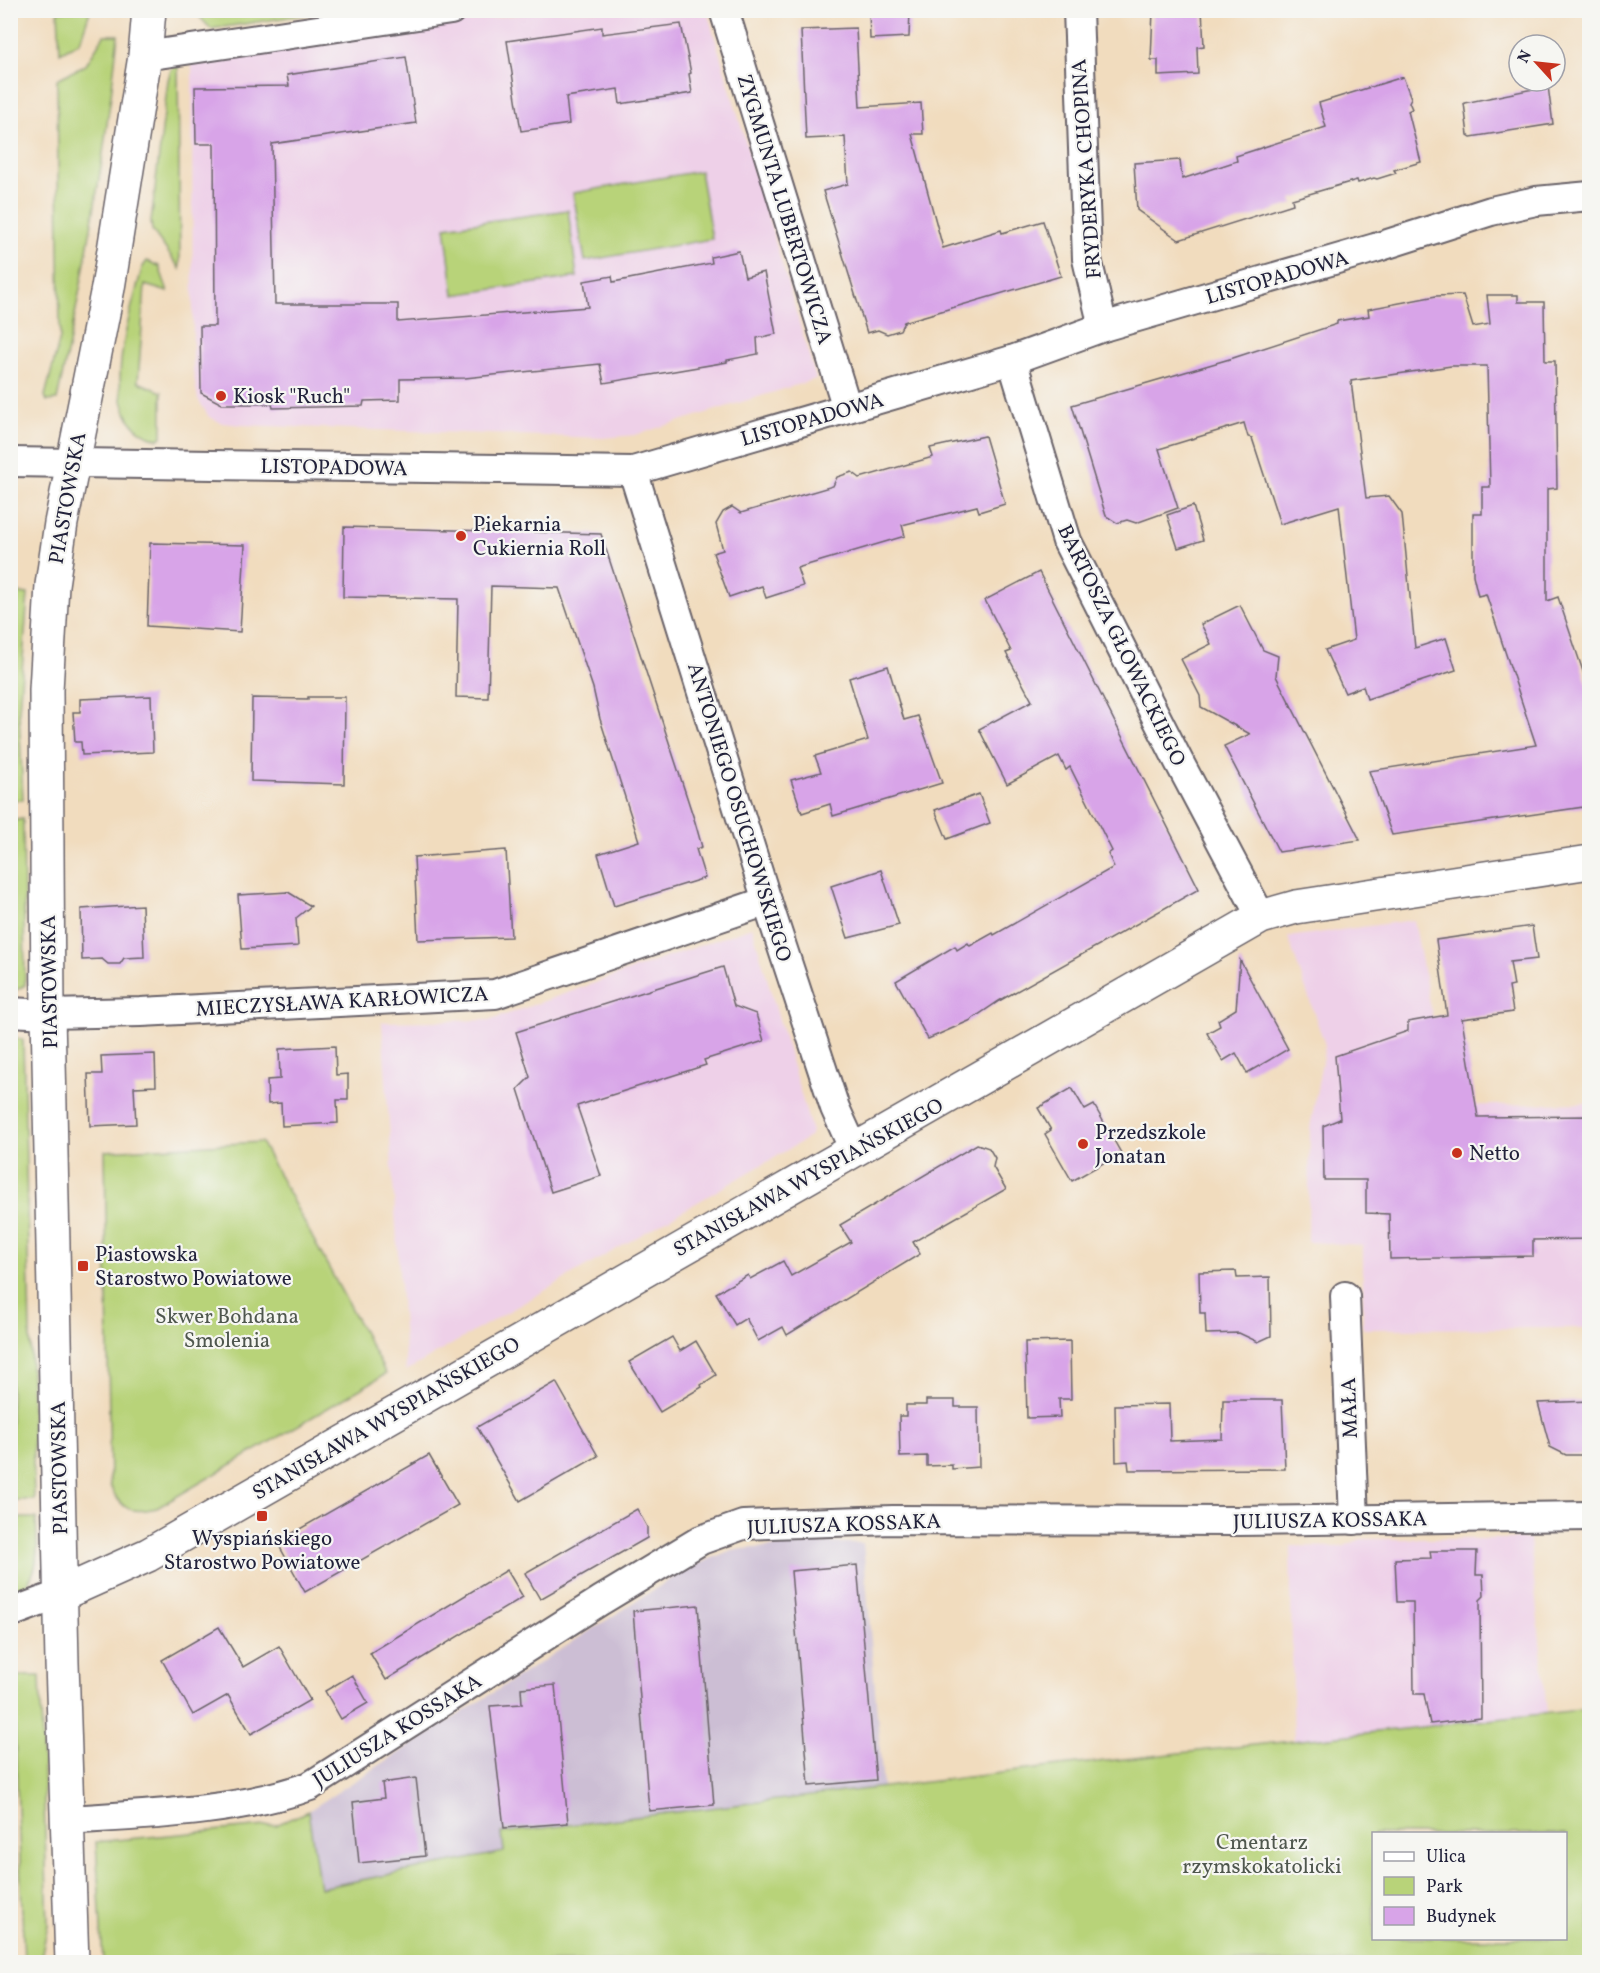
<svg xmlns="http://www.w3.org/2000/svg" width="1600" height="1973" viewBox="0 0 1600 1973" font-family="Vollkorn,serif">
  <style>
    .built { fill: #eed0e8 }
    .industrial { fill: #ccbed4 }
    .green { fill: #b8d379; stroke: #6d7a5a; stroke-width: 1.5; fill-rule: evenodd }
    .building { fill: #d8a4e8 }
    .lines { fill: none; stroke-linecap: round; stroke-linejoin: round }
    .minor-casing { stroke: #6a6369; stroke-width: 32 }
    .tertiary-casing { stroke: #6a6369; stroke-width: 36 }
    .minor { stroke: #fff; stroke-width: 28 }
    .tertiary { stroke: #fff; stroke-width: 33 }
    .poi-dot { fill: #c8321e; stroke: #f6f6f2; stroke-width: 2 }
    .labels { text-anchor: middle; stroke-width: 4.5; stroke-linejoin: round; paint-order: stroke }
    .street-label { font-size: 21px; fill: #22223b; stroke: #f6f6f2 }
    .poi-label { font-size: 21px; fill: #22223b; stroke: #f6f6f2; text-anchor: start }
    .park-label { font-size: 21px; fill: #4f574e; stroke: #f6f6f2 }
  </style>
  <rect width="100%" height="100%" fill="#f6f6f2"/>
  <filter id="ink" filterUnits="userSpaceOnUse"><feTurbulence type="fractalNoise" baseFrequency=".0167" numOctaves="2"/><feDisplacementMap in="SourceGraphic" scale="12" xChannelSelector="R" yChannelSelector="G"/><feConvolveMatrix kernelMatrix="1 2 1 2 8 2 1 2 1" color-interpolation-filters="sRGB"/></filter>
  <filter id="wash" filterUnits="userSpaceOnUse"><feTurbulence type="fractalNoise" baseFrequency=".008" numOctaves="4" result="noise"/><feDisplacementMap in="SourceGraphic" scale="24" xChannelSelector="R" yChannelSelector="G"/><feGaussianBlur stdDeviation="1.35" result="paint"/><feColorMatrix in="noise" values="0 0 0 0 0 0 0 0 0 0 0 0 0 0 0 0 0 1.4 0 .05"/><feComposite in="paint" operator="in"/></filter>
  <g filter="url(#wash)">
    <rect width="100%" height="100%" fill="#f1dcbe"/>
    <g class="built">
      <polygon points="544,11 707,11 816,379 635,435 603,438 241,425 222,423 209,417 198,399 193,371 192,60"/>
      <polygon points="1414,920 1449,1106 1589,1103 1589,1328 1363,1329 1363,1245 1308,1242 1310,1128 1325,1045 1288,937"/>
      <polygon points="752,927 812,1132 808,1138 406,1371 382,1022 491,1020"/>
      <polygon points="1360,1539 1530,1539 1547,1713 1294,1742 1290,1546 1342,1547"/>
    </g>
    <polygon class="industrial" points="813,1543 863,1543 883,1787 502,1833 504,1852 320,1888 308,1811 688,1568 732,1550"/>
    <g class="green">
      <polygon points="58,11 90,11 80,42 60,53"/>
      <polygon points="194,11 330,11 211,29"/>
      <path d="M104,35H118C105,159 84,279 57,400L47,401L45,396L60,338L57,79L86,65Z"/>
      <polygon points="178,65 180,269 152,230 151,222 168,80 171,70"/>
      <polygon points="700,171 712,239 585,261 573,193"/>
      <polygon points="568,210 577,277 454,295 445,227"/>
      <path d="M147,261L159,266L168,292L145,285L138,382L162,392V437L158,439C90,423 132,311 142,268Z"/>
      <polygon points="11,592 28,594 19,711 23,800 11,800"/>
      <polygon points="23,819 25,985 11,993 11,821"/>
      <polygon points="10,1036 23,1040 34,1500 12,1500 11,1477"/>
      <path d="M261,1142L386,1374L157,1508C131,1514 122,1511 110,1486L105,1151Z"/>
      <path d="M21,1518H36C37,1552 43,1577 11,1598L10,1523Z"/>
      <polygon points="19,1676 40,1676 48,1925 40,1962 24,1962 13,1682"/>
      <path d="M1589,1709V1962H103L96,1842L276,1825L308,1811L320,1888L504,1852L502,1833L1060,1766ZM1374,1834H1566V1938H1374Z"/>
    </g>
    <g id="blocks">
      <g class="building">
        <polygon points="869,10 910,10 909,37 870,39"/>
        <polygon points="1153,10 1202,10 1204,46 1197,47 1198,74 1158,76 1158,60 1151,60"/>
        <polygon points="681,24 691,73 689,74 692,93 620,104 618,89 566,97 569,124 521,131 507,41 602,27 602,34"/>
        <polygon points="856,28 860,107 921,103 923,134 912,134 943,248 1001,230 1002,233 1043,221 1061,276 904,322 900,330 887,334 878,330 867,333 823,191 848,184 845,137 806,139 801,30"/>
        <polygon points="406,57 416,123 272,144 275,304 398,304 398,322 588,307 584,281 612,276 613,282 712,263 711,257 739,251 745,277 764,272 776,334 757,338 758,354 727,360 727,362 604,383 600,364 465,378 400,379 400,400 364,401 363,406 273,408 272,404 222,404 201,393 200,326 215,326 214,144 196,144 195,87 289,86 287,75"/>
        <polygon points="1403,77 1411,98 1409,102 1412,109 1408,111 1421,162 1394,170 1396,173 1377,179 1374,178 1358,183 1357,180 1292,199 1293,204 1179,240 1137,210 1134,163 1180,160 1182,179 1237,161 1236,156 1326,127 1319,103"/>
        <polygon points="1548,86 1553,124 1471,137 1468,135 1464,103"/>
        <polygon points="1463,295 1473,327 1490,324 1487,295 1518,295 1518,302 1544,302 1545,361 1555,361 1557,488 1547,489 1547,601 1558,597 1590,692 1590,806 1392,835 1369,771 1536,745 1486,594 1478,596 1473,575 1473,514 1482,514 1482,487 1490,487 1487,366 1451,366 1351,381 1366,498 1389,496 1402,514 1415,648 1446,638 1456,670 1367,699 1363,686 1345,693 1325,650 1354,640 1339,506 1280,524 1252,438 1248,437 1244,423 1159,449 1178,508 1136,523 1127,520 1117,523 1106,516 1072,405 1233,358 1337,324 1337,321 1369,316 1368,309 1436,296"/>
        <polygon points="985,436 1005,504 979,512 977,506 902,525 905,536 797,568 803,586 766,598 762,586 729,597 713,553 723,550 716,524 723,512 732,507 741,513 778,502 833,486 837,477 852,472 860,478 933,457 930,448"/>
        <polygon points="1193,506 1203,540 1178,548 1167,515"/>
        <polygon points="344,527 601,534 695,822 702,847 696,849 705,878 614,906 598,854 639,841 600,719 593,688 559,588 491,586 488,698 456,697 458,599 343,597"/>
        <polygon points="150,543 245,545 240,632 147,626"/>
        <polygon points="1039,572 1199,889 999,1001 969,1021 928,1039 896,981 955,946 957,950 968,943 970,946 993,933 994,935 1114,867 1108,854 1112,851 1070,767 1066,770 1059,756 1007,784 979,729 1032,701 1006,653 1011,651 985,600"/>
        <polygon points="1240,605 1263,650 1278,656 1276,676 1360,840 1279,852 1224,746 1250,734 1201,707 1200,696 1181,659 1211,644 1201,624"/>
        <polygon points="888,666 904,720 918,716 942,783 833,816 830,804 802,813 791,780 821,772 815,756 868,740 849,678"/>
        <polygon points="151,696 153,752 82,755 81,742 75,742 73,712 80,712 80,699"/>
        <polygon points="308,697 345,697 344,784 251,781 252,698 308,699"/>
        <polygon points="979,794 990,823 947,839 935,810"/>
        <polygon points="506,850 511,937 418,940 414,857"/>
        <polygon points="881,870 899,925 848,938 831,886"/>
        <polygon points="288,892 311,906 296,918 298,946 242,949 238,895"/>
        <polygon points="142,905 144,957 124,958 120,964 108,964 102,959 82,960 81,909"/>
        <polygon points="1532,926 1537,959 1510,962 1514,986 1509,987 1513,1012 1462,1019 1478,1117 1590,1116 1590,1239 1533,1240 1533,1256 1390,1259 1389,1214 1366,1213 1366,1180 1324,1180 1323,1126 1340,1119 1335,1056 1408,1031 1408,1022 1447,1015 1436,940"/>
        <polygon points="1240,960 1288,1049 1247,1073 1236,1053 1223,1061 1207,1033 1220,1026 1218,1020 1236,1009"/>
        <polygon points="723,967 734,1006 756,1014 764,1041 704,1060 706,1065 577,1106 601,1176 551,1192 518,1089 530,1077 516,1032"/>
        <polygon points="335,1046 336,1075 348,1074 348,1100 337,1100 338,1123 282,1126 281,1103 268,1104 267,1080 280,1079 279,1049"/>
        <polygon points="155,1054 156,1086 134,1087 136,1124 90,1126 88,1074 102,1074 101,1056"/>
        <polygon points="1072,1088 1085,1110 1094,1105 1121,1153 1072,1181 1045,1134 1051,1130 1038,1108"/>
        <polygon points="977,1144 989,1148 995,1158 993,1167 1006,1189 913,1242 920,1254 787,1335 783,1327 758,1341 746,1318 735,1325 716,1293 748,1275 750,1279 783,1261 791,1276 851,1242 840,1225"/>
        <polygon points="1236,1271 1237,1278 1270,1277 1271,1336 1258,1342 1239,1333 1206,1334 1205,1313 1200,1313 1199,1272"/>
        <polygon points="672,1337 680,1351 696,1341 716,1375 701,1385 702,1387 660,1412 629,1362"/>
        <polygon points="1070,1341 1071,1399 1059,1399 1060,1417 1027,1418 1025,1342"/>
        <polygon points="556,1382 598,1456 520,1501 477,1427"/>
        <polygon points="926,1400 955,1400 955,1407 978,1407 979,1467 952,1469 952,1465 927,1466 927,1456 900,1457 899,1416 906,1416 906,1405 926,1405"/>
        <polygon points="1223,1400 1282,1400 1285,1469 1129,1470 1128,1461 1116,1462 1115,1405 1169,1404 1170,1441 1222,1439"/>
        <polygon points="1590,1401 1590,1455 1566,1455 1550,1447 1538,1403"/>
        <polygon points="429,1455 458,1505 305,1592 277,1542"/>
        <polygon points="637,1509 647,1527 647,1538 540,1599 525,1573"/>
        <polygon points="1430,1551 1477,1551 1476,1575 1483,1575 1484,1596 1480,1600 1481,1718 1430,1724 1424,1694 1414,1694 1413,1602 1397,1602 1395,1559 1431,1558"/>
        <polygon points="857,1565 876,1780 809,1786 791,1571"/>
        <polygon points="507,1570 523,1597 386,1680 370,1653"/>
        <polygon points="698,1605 714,1805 649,1811 633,1611"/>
        <polygon points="219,1627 243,1667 279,1646 310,1700 251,1734 228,1695 193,1715 162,1660"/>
        <polygon points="352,1675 368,1703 341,1719 325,1691"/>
        <polygon points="555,1685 568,1823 504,1828 490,1706 522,1704 521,1688"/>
        <polygon points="416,1778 425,1856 359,1863 353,1802 384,1798 382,1783"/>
      </g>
    </g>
  </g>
  <g filter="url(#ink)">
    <use href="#blocks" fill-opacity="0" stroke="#6a6369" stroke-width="1.5"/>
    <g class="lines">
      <defs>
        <g id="minor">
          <polyline points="724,10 847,408"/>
          <polyline points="1078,10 1087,259 1103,327"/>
          <polyline points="145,56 451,10"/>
          <polyline points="1012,360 1067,541 1178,760 1261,917"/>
          <polyline points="10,462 633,471 1012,360 1103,327 1375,248 1491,211 1536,201 1590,196"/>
          <polyline points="633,471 767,901 835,1108 854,1150"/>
          <polyline points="10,1012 48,1014 141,1012 495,994 767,901"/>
          <polyline points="1345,1296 1354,1520"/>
          <polyline points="10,1613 61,1594"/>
          <path d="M67,1820C144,1815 238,1812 310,1786L600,1601L701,1540L743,1525L893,1520L1238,1521L1590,1516"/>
        </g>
        <g id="tertiary">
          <polyline points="61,1594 148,1555 1261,917 1296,907 1590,862"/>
          <polyline points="72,1962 62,1663 48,1014 46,690 52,585 61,523 108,288 145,56 149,10"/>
        </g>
      </defs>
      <use href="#minor" class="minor-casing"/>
      <use href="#tertiary" class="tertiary-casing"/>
      <use href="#minor" class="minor"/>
      <use href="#tertiary" class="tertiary"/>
    </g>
  </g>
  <g class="poi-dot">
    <circle cx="221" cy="396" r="6"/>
    <circle cx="461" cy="536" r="6"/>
    <circle cx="1083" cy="1144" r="6"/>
    <circle cx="1457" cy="1153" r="6"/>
    <rect x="77" y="1260" width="12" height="12" rx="3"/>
    <rect x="256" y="1510" width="12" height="12" rx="3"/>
  </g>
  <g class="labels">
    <g class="street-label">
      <text transform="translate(1086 169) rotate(-94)" y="7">FRYDERYKA CHOPINA</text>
      <text transform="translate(785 209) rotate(73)" y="7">ZYGMUNTA LUBERTOWICZA</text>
      <text transform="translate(1277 277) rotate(-16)" y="7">LISTOPADOWA</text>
      <text transform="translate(812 419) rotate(-16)" y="7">LISTOPADOWA</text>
      <text transform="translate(334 467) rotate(1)" y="7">LISTOPADOWA</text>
      <text transform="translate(67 498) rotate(-80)" y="7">PIASTOWSKA</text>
      <text transform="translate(1122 645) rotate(64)" y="7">BARTOSZA GŁOWACKIEGO</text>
      <text transform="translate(740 812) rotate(73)" y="7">ANTONIEGO OSUCHOWSKIEGO</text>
      <text transform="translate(49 982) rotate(-91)" y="7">PIASTOWSKA</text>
      <text transform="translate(342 1001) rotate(-3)" y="7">MIECZYSŁAWA KARŁOWICZA</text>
      <text transform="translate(808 1177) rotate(-29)" y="7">STANISŁAWA WYSPIAŃSKIEGO</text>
      <text transform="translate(1349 1408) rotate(-92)" y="7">MAŁA</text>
      <text transform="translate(386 1418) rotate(-30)" y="7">STANISŁAWA WYSPIAŃSKIEGO</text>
      <text transform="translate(59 1468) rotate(-91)" y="7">PIASTOWSKA</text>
      <text transform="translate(1330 1520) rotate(-1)" y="7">JULIUSZA KOSSAKA</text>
      <text transform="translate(844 1524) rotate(-2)" y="7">JULIUSZA KOSSAKA</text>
      <text transform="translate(397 1730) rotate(-32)" y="7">JULIUSZA KOSSAKA</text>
    </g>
    <g class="poi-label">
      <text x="233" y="403">Kiosk "Ruch"</text>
      <text x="473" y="531">Piekarnia<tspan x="473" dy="24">Cukiernia Roll</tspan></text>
      <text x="1095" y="1139">Przedszkole<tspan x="1095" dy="24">Jonatan</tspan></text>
      <text x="1469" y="1160">Netto</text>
      <text x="95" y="1261">Piastowska<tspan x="95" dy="24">Starostwo Powiatowe</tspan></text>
      <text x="262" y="1545" text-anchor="middle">Wyspiańskiego<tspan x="262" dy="24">Starostwo Powiatowe</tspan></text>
    </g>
    <g class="park-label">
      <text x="227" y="1323">Skwer Bohdana<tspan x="227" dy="24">Smolenia</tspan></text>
      <text x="1262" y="1849">Cmentarz<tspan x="1262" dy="24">rzymskokatolicki</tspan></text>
    </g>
  </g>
  <rect width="1600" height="1973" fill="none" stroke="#f6f6f2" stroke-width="36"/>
  <rect x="1372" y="1832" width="195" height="108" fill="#f6f6f2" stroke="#a1a1a9" stroke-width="1.5"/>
  <rect x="1384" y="1852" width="30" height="9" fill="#ffffff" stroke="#a1a1a9" stroke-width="1.5"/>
  <text x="1426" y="1862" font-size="18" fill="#22223b">Ulica</text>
  <rect x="1384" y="1877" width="30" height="18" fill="#b8d379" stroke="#a1a1a9" stroke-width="1.5"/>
  <text x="1426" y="1892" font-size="18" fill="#22223b">Park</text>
  <rect x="1384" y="1907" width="30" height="18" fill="#d8a4e8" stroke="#a1a1a9" stroke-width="1.5"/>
  <text x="1426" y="1922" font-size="18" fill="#22223b">Budynek</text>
  <g transform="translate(1537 63) rotate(297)"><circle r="28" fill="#f6f6f2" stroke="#a1a1a9" stroke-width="1.5"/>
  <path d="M0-4.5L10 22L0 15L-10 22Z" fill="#c8321e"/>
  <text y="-9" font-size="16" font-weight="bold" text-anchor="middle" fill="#22223b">N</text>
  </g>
</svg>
